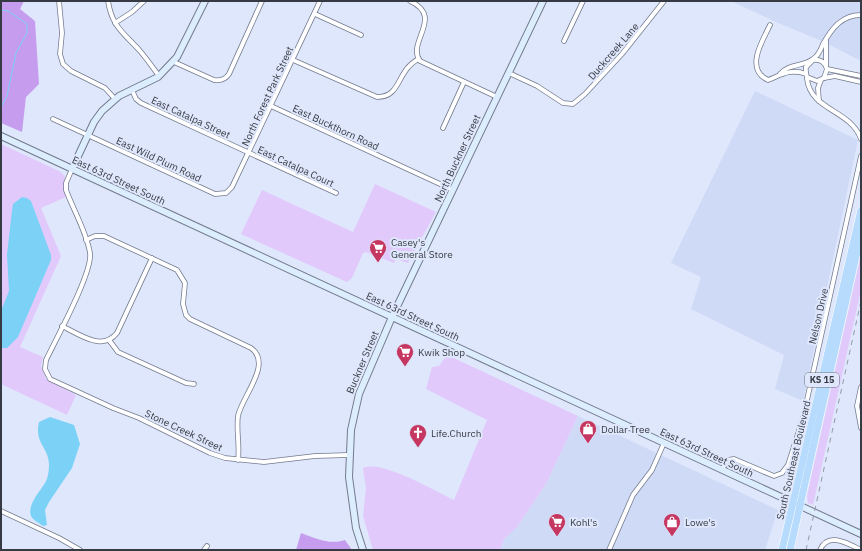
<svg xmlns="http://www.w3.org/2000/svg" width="862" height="551" viewBox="0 0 862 551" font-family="'IBM Plex Sans',sans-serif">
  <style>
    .built { fill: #cfdaf6 }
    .green { fill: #e2c9fb }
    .forest { fill: #c69cee }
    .water { fill: #7bd2f6 }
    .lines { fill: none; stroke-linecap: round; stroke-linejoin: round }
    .stream { stroke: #7bd2f6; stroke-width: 1 }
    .street-casing { stroke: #737a8d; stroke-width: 5.5 }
    .secondary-casing { stroke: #737a8d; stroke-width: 8 }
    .primary-casing { stroke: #fff; stroke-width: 8 }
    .street { stroke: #fff; stroke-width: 4 }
    .secondary { stroke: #dbedfe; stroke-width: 6 }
    .primary { stroke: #b6dbfd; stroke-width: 7 }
    .rail { stroke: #9399a8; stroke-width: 1; stroke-dasharray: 5 5; stroke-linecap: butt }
    .labels { text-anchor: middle; stroke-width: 4; stroke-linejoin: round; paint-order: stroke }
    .shield { fill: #dfe7fc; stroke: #696e7a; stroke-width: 1 }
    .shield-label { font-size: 9px; font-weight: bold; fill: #363a42 }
    .street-label { font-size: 10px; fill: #363a42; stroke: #dfe7fc }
    .poi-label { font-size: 10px; fill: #363a42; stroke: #dfe7fc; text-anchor: start }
  </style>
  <rect width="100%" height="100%" fill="#dfe7fc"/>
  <g class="built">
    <polygon points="731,1 861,1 861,61 824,42 776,22"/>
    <polygon points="755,91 858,140 803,401 775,389 784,355 691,309 701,277 671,263"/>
    <polygon points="578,416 778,510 765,550 500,550 505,538 517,527 546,484"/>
  </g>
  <g class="green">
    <polygon points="1,144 61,172 65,177 63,186 66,197 41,208 61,256 20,347 43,357 41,366 46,379 76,395 67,415 1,384"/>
    <polygon points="375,184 436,212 408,263 396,259 394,263 366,252 363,253 352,278 347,282 241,234 262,190 353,232"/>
    <polygon points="861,254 861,290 813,505 808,503 807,496"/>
    <path d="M447,355L578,416L546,484L517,527L505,538L500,550H373L363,516L366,488L363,468C381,459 435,491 454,500L487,420L426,389L432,367L439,366Z"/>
  </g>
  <g class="forest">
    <polygon points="1,1 24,1 20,9 35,21 39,84 26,97 22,132 1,123"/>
    <path d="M301,533C317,539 330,545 345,540L352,550H296Z"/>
  </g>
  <g class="water">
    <polygon points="22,197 27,198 31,201 51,255 51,260 18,337 7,348 2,348 1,311 9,291 7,255 12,210 13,204"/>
    <path d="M50,417L74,425L80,444L72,468L49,502L45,510L47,525L43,526C39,523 33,520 31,516C27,505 40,491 45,483C48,479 49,470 49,465C49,447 34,444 39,422Z"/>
  </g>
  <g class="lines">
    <polyline class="stream" points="1,10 8,11 27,24 27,33 16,53 7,96 1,107"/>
    <defs>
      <g id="street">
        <polyline points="59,1 62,33 60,54 63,64 71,71 105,88 115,99"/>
        <path d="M108,1C112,27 124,33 140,51C147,59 153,68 159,76"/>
        <path d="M410,1C445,17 406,42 420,61L497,97"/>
        <polyline points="315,14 361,35"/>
        <polyline points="115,23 132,12 144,1"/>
        <path d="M770,25C763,40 744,69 768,80C781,75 791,68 806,74"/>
        <polyline points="564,41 583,1"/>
        <polyline points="826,41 826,66"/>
        <path d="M293,60L377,97C396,97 397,82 406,70C409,65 414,62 418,59"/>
        <path d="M174,62L214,80C220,81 225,80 229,74L262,1"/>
        <polyline points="827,69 861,76"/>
        <polyline points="509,73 537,86 563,103 573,104 585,94 622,54 664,1"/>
        <path d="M780,74C789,63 803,67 813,59C819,55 821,49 823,44C832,28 842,15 861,15"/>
        <path d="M807,77L817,81L824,78L827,69C825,62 820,59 813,60L806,67C805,72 807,74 807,79C811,111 850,109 861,139"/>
        <polyline points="824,78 835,76 861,82"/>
        <polyline points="132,90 136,99 141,103 336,193"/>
        <polyline points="819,101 818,88 821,80"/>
        <polyline points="271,106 453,190"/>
        <polyline points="53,119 215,194 226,193 232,187 320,1"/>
        <polyline points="443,128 464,82"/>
        <path d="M72,169L66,183V190C73,209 87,233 90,253C93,272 56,339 46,360L45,369L50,379L113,408L139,418L210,453L225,458L264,462L315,456L349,455"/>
        <path d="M86,240L95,236H104L177,270L185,283L183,304L186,315L190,319L251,348C273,364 242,396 238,416C236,430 240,445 238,460"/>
        <path d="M62,326C79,334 102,352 117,333L152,258"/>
        <polyline points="109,340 118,352 186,383 194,384"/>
        <polyline points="861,387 857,406 861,428"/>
        <polyline points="722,469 728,460 734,459 774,476 782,473 788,465 803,418 861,156"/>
        <polyline points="1,511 59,538 80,550"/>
        <polyline points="204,550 207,546"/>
        <polyline points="609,550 633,495 652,470 664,443"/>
        <path d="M820,550C828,531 849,544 861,550"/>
      </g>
      <g id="secondary">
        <polyline points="1,136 861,534"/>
        <polyline points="72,169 94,122 102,111 119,96 158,77 177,57 205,1"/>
        <polyline points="363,550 356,528 349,477 351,430 359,394 392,317 543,1"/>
      </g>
      <g id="primary">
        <polyline points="782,550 861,210"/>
        <polyline points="790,550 861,234"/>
      </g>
    </defs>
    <use href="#street" class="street-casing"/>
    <use href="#secondary" class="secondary-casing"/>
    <use href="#primary" class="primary-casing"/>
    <use href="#street" class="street"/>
    <use href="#secondary" class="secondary"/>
    <use href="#primary" class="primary"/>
    <polyline class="rail" points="806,550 861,301"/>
  </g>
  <defs>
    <symbol id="supermarket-pin" viewBox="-11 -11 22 30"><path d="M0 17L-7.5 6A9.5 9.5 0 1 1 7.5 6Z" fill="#c53660" stroke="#dfe7fc"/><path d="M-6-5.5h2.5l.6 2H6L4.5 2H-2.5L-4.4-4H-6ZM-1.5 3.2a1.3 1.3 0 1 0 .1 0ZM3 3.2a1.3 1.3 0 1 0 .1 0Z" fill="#fff"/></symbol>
    <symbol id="shop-pin" viewBox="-11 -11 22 30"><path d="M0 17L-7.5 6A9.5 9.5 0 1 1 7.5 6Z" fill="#c53660" stroke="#dfe7fc"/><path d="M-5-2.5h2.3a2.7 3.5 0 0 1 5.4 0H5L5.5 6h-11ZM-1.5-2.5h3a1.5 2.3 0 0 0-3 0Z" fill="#fff"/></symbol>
    <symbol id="church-pin" viewBox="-11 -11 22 30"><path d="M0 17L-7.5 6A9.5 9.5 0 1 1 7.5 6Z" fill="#c53660" stroke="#dfe7fc"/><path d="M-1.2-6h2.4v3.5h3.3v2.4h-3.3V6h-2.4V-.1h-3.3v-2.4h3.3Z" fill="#fff"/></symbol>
  </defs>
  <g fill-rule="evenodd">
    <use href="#supermarket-pin" x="368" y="238" width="20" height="27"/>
    <use href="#supermarket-pin" x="395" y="342" width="20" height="27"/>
    <use href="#shop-pin" x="578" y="419" width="20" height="27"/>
    <use href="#church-pin" x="408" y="423" width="20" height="27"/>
    <use href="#supermarket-pin" x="547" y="512" width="20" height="27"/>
    <use href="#shop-pin" x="662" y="512" width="20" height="27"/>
  </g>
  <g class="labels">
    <rect class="shield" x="805" y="373" width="34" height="14" rx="3"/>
    <g class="shield-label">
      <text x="822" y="383">KS 15</text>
    </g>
    <g class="street-label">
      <text transform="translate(613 51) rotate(-49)" y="4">Duckcreek Lane</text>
      <text transform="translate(267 96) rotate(-65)" y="4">North Forest Park Street</text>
      <text transform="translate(191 117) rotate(25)" y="4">East Catalpa Street</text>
      <text transform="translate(336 127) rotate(25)" y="4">East Buckthorn Road</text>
      <text transform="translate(457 158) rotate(-65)" y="4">North Buckner Street</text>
      <text transform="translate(159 159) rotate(25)" y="4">East Wild Plum Road</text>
      <text transform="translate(296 166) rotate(25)" y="4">East Catalpa Court</text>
      <text transform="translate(119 180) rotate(25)" y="4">East 63rd Street South</text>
      <text transform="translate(413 316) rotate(25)" y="4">East 63rd Street South</text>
      <text transform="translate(818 316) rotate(-77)" y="4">Nelson Drive</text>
      <text transform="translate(362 362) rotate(-67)" y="4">Buckner Street</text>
      <text transform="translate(184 430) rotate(25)" y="4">Stone Creek Street</text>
      <text transform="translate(707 452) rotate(25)" y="4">East 63rd Street South</text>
      <text transform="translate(793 460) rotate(-77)" y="4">South Southeast Boulevard</text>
    </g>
    <g class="poi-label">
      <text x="391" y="246">Casey's<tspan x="391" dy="12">General Store</tspan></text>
      <text x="418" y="356">Kwik Shop</text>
      <text x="601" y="433">Dollar Tree</text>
      <text x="431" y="437">Life.Church</text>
      <text x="570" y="526">Kohl's</text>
      <text x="685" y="526">Lowe's</text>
    </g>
  </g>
  <rect width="862" height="551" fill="none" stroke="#363a42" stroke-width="4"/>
</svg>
